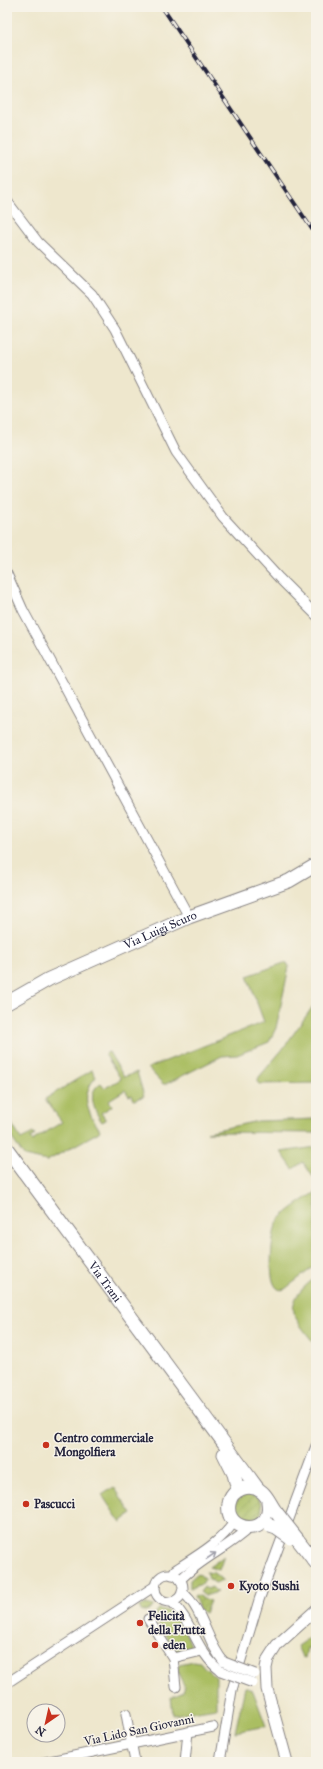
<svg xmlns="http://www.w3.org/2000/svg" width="323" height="1769" viewBox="0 0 323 1769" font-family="'IM FELL Great Primer',serif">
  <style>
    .green { fill: #aabe62; stroke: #66704e }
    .garden { fill: url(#garden-furrows); stroke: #66704e }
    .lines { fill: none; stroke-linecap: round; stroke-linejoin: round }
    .minor-casing { stroke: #888484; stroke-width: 11 }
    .tertiary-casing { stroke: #888484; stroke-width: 13 }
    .secondary-casing { stroke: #888484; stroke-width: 15 }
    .minor { stroke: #fff; stroke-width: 9 }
    .tertiary { stroke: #fff; stroke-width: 11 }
    .secondary { stroke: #fff; stroke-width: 13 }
    .rail-casing { stroke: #22223b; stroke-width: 4 }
    .rail { stroke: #f7f3e8; stroke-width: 2.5; stroke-dasharray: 8; stroke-linecap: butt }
    .minor-bridge-casing { stroke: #888484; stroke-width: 11; stroke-linecap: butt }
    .secondary-bridge-casing { stroke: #888484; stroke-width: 15; stroke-linecap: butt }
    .minor-bridge { stroke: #fff; stroke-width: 9 }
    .secondary-bridge { stroke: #fff; stroke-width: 13 }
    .oneway { stroke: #9c9ca7 }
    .poi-dot { fill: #c8321e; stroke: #f7f3e8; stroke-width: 1.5 }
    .labels { text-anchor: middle; stroke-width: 3; stroke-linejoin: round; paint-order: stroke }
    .street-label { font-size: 12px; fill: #22223b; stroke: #f7f3e8 }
    .poi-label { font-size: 12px; font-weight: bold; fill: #22223b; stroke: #f7f3e8; text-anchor: start }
  </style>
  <defs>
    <pattern id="garden-furrows" width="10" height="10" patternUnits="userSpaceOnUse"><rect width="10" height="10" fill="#aabe62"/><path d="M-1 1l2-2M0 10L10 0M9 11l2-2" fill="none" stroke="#8a9a52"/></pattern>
  </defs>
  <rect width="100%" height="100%" fill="#f7f3e8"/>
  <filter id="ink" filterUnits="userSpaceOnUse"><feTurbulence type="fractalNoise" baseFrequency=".025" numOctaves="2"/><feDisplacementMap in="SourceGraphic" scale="8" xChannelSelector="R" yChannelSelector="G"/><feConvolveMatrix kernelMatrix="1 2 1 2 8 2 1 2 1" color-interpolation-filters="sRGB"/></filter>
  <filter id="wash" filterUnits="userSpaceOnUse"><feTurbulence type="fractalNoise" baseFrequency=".012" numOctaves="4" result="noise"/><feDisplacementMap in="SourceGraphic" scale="16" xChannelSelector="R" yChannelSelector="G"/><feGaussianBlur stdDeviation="0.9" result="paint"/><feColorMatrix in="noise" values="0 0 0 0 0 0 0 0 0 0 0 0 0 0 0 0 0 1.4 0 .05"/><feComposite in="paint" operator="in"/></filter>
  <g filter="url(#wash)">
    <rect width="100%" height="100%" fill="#eee7cd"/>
    <g class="green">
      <polygon points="284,963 288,964 289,967 276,1028 269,1042 237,1055 222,1056 166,1084 163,1084 148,1068 264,1022 247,976"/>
      <polygon points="316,1002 316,1083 259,1084 257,1082 259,1077 282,1050"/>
      <path d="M109,1052L124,1077L137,1072L144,1096L134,1100L132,1095L129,1096L125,1090L109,1100L112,1106L101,1113L106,1120L102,1122C94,1111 86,1092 101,1083L105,1088L121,1079L105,1054Z"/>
      <path d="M92,1070L96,1077C79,1096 88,1113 100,1130L99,1132L47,1161L24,1156L7,1131V1122L10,1121L21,1139L33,1133L35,1135L30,1138L32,1141L62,1122L45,1099Z"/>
      <polygon points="316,1119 316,1133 207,1132 258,1121"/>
      <polygon points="316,1147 316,1175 313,1177 303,1162 293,1169 281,1152"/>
      <path d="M316,1192V1265L285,1289C264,1297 272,1236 276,1225C281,1213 305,1200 316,1192Z"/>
      <path d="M316,1276V1346C298,1321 279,1308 310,1282C313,1280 313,1278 316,1276Z"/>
      <polygon points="114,1487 132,1514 120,1522 102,1495"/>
      <polygon points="146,1604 154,1606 151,1609 142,1612 139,1607"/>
      <path d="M159,1609C165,1610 170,1611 174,1615C180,1620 191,1642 191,1648L178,1650L174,1649L159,1626L156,1612Z"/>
      <polygon points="316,1633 316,1649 307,1648 305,1658 302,1657 297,1646"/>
      <path d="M194,1661L200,1662L205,1668L216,1677V1708L173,1715L171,1697L182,1693C187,1686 183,1684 180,1677C178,1674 178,1670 178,1667L179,1664Z"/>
      <polygon points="245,1687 253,1691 266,1726 235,1732"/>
    </g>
    <g class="garden">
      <circle cx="248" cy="1508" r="14"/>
      <polygon points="224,1556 219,1570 209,1567"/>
      <polygon points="206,1572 214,1573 223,1581 215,1583 208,1578"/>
      <polygon points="198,1573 205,1579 202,1584 190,1588 190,1580"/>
      <polygon points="204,1587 207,1589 212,1587 217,1592 205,1596 200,1592"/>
      <polygon points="196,1595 210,1601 205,1613 200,1610 194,1596"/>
    </g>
  </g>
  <g filter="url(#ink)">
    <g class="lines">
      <defs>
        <g id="minor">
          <polyline points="7,201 38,242 92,294 115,329 176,452 223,517 279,578 316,615"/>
          <polyline points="7,574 23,610 189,917"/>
          <circle cx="169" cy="1588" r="14"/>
          <path d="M172,1575L175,1570C196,1556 220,1543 234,1522"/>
          <path d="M180,1580C200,1559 228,1548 249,1528"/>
          <path d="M182,1592C204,1609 206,1642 224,1662"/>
          <path d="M172,1602C193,1622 197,1654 221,1671"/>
          <polyline points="148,1619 173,1658 176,1687"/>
          <polyline points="173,1658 202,1651"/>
          <polyline points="7,1683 155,1586"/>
          <polyline points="126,1714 135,1762"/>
          <polyline points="45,1762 213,1727"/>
          <polyline points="185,1762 188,1732"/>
          <polyline points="220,1762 232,1690 259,1600 316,1446"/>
        </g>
        <polyline id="tertiary" points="287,1762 267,1689 266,1668 268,1659 277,1645 316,1610"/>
        <g id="secondary">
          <path id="s1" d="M7,1003L49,979L189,917L289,881L316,865"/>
          <path id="s2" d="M7,1149L258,1489"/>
          <polyline points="224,1454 234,1474 238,1490"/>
          <path d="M268,1502C274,1537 224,1534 229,1504C231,1489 250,1482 262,1492C268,1497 271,1506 276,1512"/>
          <polyline points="298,1540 316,1563"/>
        </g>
      </defs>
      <use href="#minor" class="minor-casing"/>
      <use href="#tertiary" class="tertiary-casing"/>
      <use href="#secondary" class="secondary-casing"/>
      <use href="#minor" class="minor"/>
      <use href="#tertiary" class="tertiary"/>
      <use href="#secondary" class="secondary"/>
      <defs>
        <polyline id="rail" points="162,7 316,235"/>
      </defs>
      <use href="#rail" class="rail-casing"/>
      <use href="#rail" class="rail"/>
      <defs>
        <g id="minor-bridge">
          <polyline points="224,1662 255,1674"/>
          <polyline points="221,1671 253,1683"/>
        </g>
        <g id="secondary-bridge">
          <polyline points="276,1512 298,1540"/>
          <polyline points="270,1526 276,1528 290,1538"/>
        </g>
      </defs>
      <use href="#minor-bridge" class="minor-bridge-casing"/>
      <use href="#secondary-bridge" class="secondary-bridge-casing"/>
      <use href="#minor-bridge" class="minor-bridge"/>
      <use href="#secondary-bridge" class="secondary-bridge"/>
    </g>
    <defs><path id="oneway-shaft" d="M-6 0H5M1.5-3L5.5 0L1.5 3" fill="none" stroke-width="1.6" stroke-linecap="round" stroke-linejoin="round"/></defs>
    <use class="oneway" href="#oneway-shaft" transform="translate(211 1556) rotate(-34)"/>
  </g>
  <g class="poi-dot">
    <circle cx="46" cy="1445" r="4"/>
    <circle cx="26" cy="1504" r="4"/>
    <circle cx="231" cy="1586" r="4"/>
    <circle cx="140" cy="1623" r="4"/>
    <circle cx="155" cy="1645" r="4"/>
  </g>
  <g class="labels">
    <g class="street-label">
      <text dy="4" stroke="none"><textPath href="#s1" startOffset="170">Via Luigi Scuro</textPath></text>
      <text dy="4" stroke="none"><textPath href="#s2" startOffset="165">Via Trani</textPath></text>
      <text transform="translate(139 1730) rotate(-12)" y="4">Via Lido San Giovanni</text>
    </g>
    <g class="poi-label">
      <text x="54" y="1442">Centro commerciale<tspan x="54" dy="14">Mongolfiera</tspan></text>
      <text x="34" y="1508">Pascucci</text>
      <text x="239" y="1590">Kyoto Sushi</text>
      <text x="148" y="1620">Felicità<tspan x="148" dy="14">della Frutta</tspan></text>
      <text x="163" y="1649">eden</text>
    </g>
  </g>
  <rect width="323" height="1769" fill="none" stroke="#f7f3e8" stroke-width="24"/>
  <g transform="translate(46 1723) rotate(214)"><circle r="19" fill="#f7f3e8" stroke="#a29fa3"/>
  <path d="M0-3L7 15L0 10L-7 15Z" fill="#c8321e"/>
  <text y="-6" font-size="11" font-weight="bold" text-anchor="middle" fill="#22223b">N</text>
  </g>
</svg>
